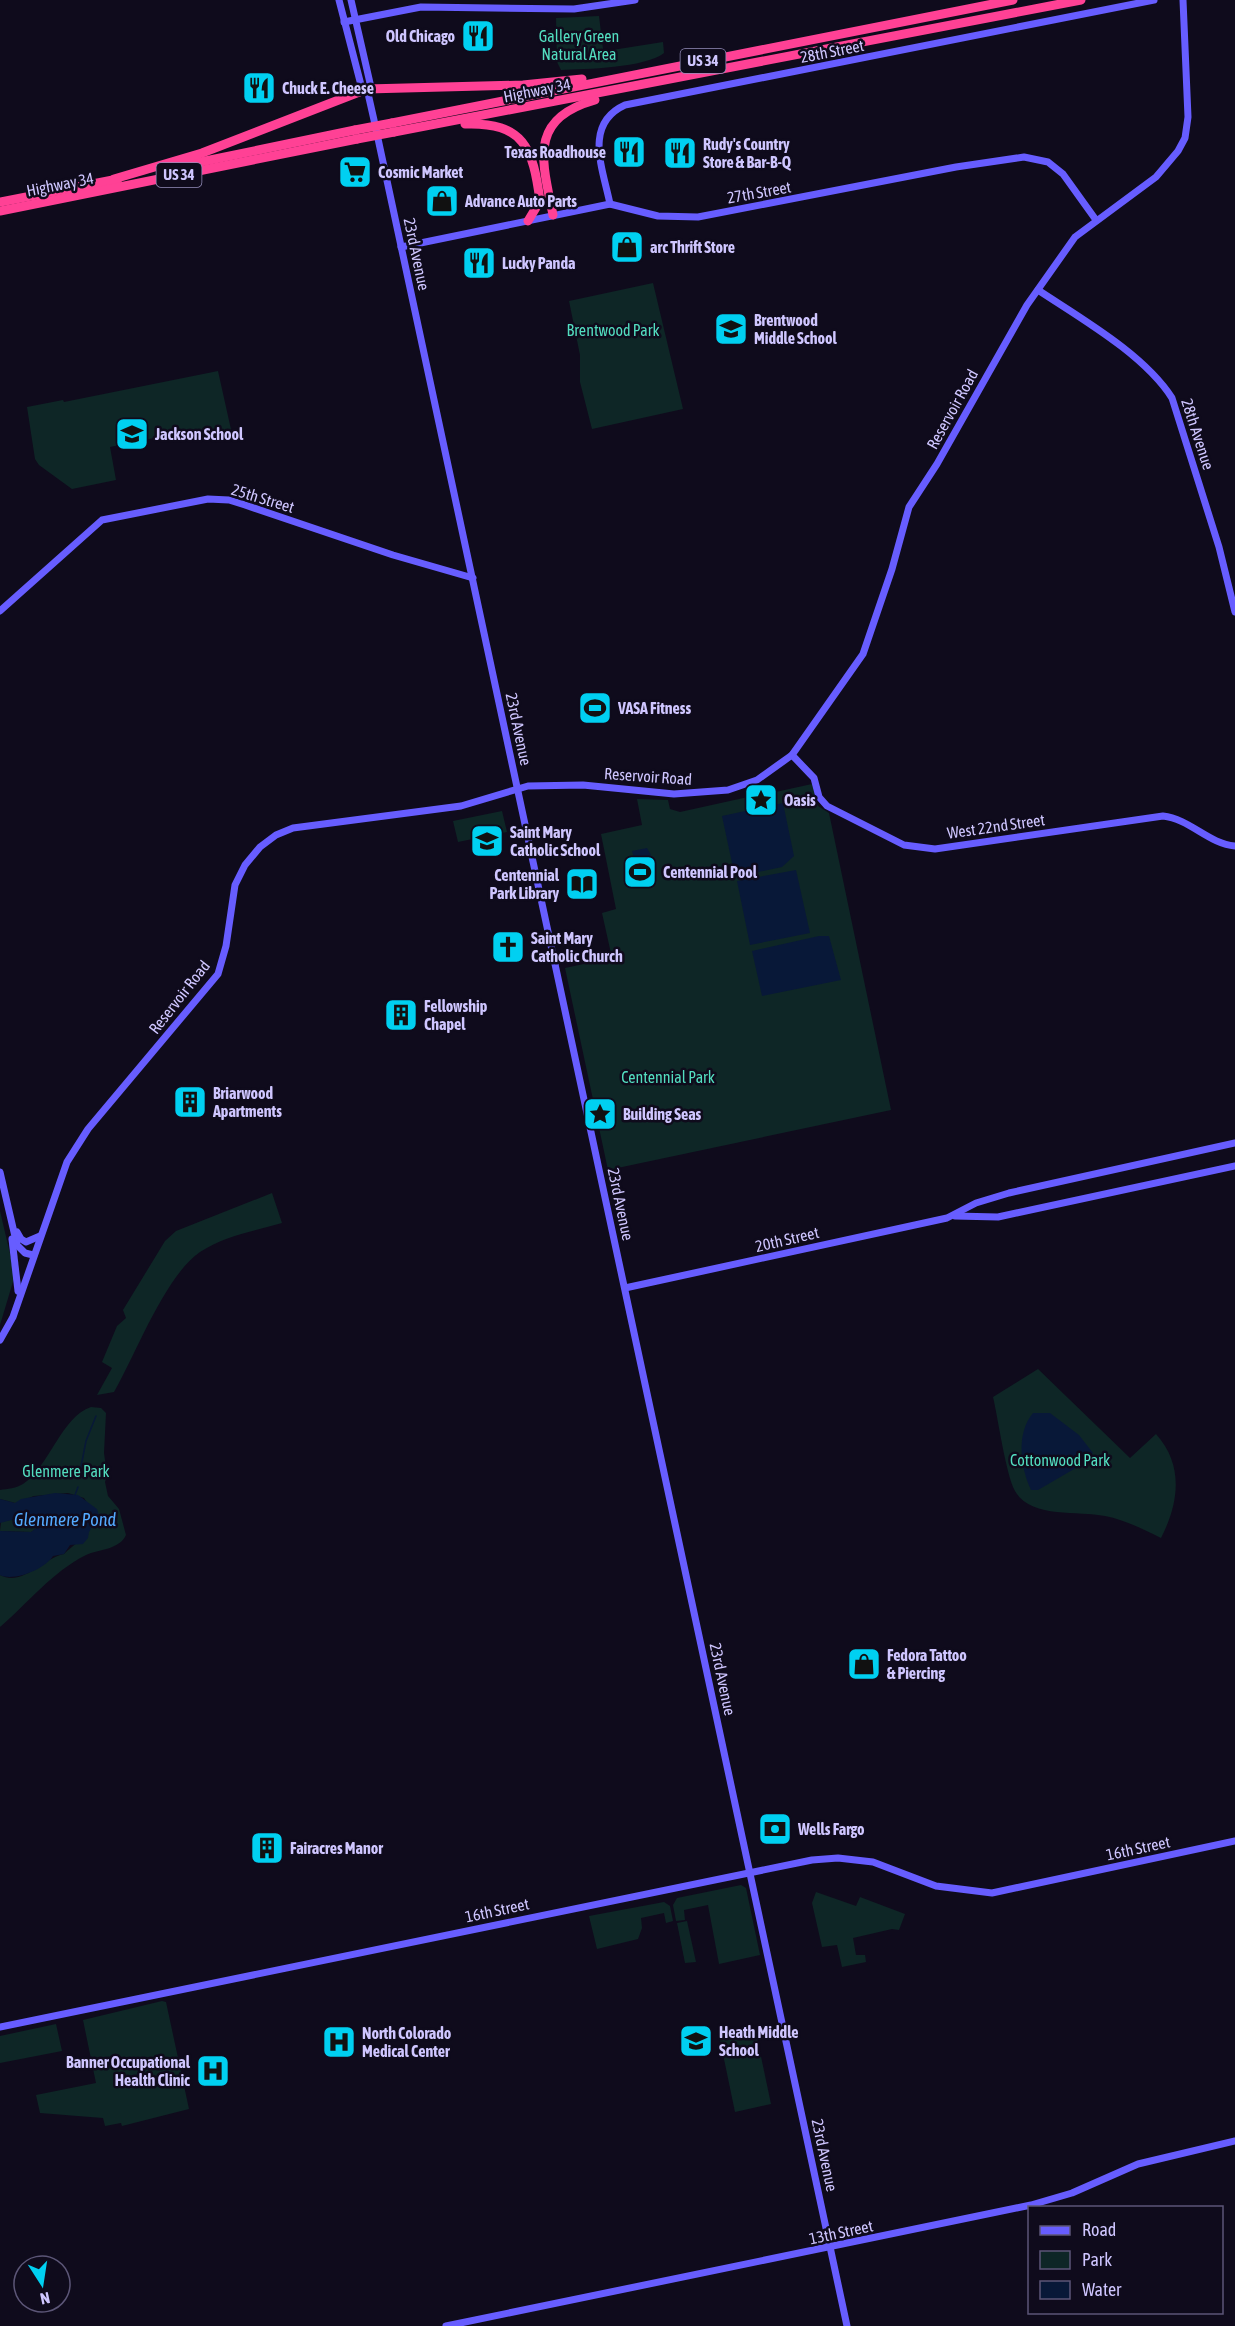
<svg xmlns="http://www.w3.org/2000/svg" width="1235" height="2326" viewBox="0 0 1235 2326" font-family="'Asap Condensed',sans-serif">
  <style>
    .green { fill: #0e2626 }
    .water { fill: #081838 }
    .lines { fill: none; stroke-linecap: round; stroke-linejoin: round }
    .stream { stroke: #081838; stroke-width: 1.5 }
    .secondary { stroke: #675dff; stroke-width: 7 }
    .highway { stroke: #ff4195; stroke-width: 9 }
    .highway-bridge { stroke: #ff4195; stroke-width: 9 }
    .labels { text-anchor: middle; stroke-width: 5; stroke-linejoin: round; paint-order: stroke }
    .shield { fill: #0f0b1c; stroke: #958ebb; stroke-width: 1.5 }
    .shield-label { font-size: 15px; font-weight: bold; fill: #cfc6ff }
    .poi-label { font-size: 16px; font-weight: bold; fill: #cfc6ff; stroke: #0f0b1c; text-anchor: start }
    .park-label { font-size: 16px; fill: #53dec0; stroke: #0f0b1c }
    .street-label { font-size: 16px; fill: #cfc6ff; stroke: #0f0b1c }
    .water-label { font-size: 18px; font-style: italic; fill: #54aaff; stroke: #0f0b1c }
  </style>
  <rect width="100%" height="100%" fill="#0f0b1c"/>
  <g class="green">
    <path d="M599,16L603,49L606,51L663,42L664,53C645,68 585,69 561,70L557,62L556,18Z"/>
    <polygon points="653,283 683,409 592,429 580,382 580,355 569,301"/>
    <polygon points="218,371 232,434 223,435 222,432 196,438 193,430 110,447 116,480 72,489 39,465 35,459 27,407 63,400 64,402"/>
    <polygon points="812,784 818,806 829,813 891,1110 608,1170 565,968 612,958 602,913 616,909 601,834 642,825 637,799 668,800 670,809 680,812 748,797 755,802 767,799 771,793"/>
    <polygon points="502,811 507,832 458,842 453,821"/>
    <path d="M272,1193L282,1223C254,1231 224,1236 200,1252C165,1276 136,1354 114,1392L97,1395L112,1368L102,1362L117,1326L126,1318L123,1310L165,1241L176,1231Z"/>
    <polygon points="0,1211 15,1275 0,1325"/>
    <path d="M1038,1369L1130,1458L1156,1434C1184,1465 1179,1503 1161,1538C1143,1529 1125,1520 1105,1516C1078,1510 1031,1519 1015,1491C1006,1475 998,1418 993,1397Z"/>
    <path d="M91,1407L101,1408L106,1413L104,1453L107,1475L105,1482L108,1496L119,1509L126,1535C119,1550 99,1549 86,1555C52,1572 28,1603 0,1627V1575C23,1587 43,1558 64,1554C75,1543 92,1534 96,1517L84,1498L68,1493L34,1496L15,1503L0,1499V1490C7,1489 17,1488 23,1484C49,1467 62,1416 91,1407Z"/>
    <polygon points="23,1517 37,1519 37,1528 31,1532 0,1531 1,1522"/>
    <polygon points="741,1885 746,1888 760,1955 719,1964 708,1905 684,1910 685,1920 676,1921 673,1905 677,1898"/>
    <polygon points="816,1892 856,1906 860,1897 905,1914 899,1930 892,1929 853,1938 856,1955 865,1955 866,1962 842,1967 837,1945 822,1947 812,1903"/>
    <polygon points="664,1902 670,1906 673,1921 666,1923 664,1913 641,1918 642,1928 638,1939 597,1949 589,1916"/>
    <polygon points="687,1921 696,1962 685,1963 677,1923"/>
    <polygon points="162,2001 166,2002 189,2109 122,2126 121,2123 105,2126 103,2118 40,2113 36,2095 96,2083 83,2020"/>
    <polygon points="56,2024 62,2051 0,2063 0,2036"/>
    <polygon points="755,2028 771,2104 735,2112 719,2035"/>
  </g>
  <g class="water">
    <polygon points="783,803 794,856 782,867 735,877 722,816"/>
    <polygon points="647,848 651,855 643,860 648,885 637,887 632,882 635,862 632,851"/>
    <polygon points="796,870 810,933 750,945 737,881"/>
    <polygon points="819,936 829,936 841,980 762,996 752,951"/>
    <path d="M1033,1413H1050L1079,1435L1093,1453L1081,1465L1038,1490H1031C1020,1467 1016,1433 1033,1413Z"/>
    <path d="M55,1493L78,1495L97,1509L99,1515L89,1532L88,1538L83,1544L70,1545L64,1554L53,1556C45,1569 14,1582 0,1575V1531L31,1532L39,1526L37,1519L23,1517L0,1523V1499L15,1503L21,1499Z"/>
  </g>
  <g class="lines">
    <g class="stream">
      <polyline points="79,1477 86,1441 96,1416"/>
      <polyline points="75,1495 78,1487"/>
    </g>
    <g class="secondary">
      <polyline points="339,0 361,85 367,89"/>
      <polyline points="351,0 370,83 367,89 374,120 847,2326"/>
      <polyline points="344,22 421,7 574,9 635,0"/>
      <path d="M610,204C603,169 583,124 625,105L1154,0"/>
      <polyline points="401,247 610,204 658,216 698,217 956,167 1024,157 1048,162 1063,174 1096,220"/>
      <path d="M1038,290C1080,318 1144,354 1172,398L1219,547L1235,612"/>
      <polyline points="0,611 102,520 208,499 229,500 245,505 393,555 473,578"/>
      <path d="M792,755L814,778L819,797L827,806L904,845L935,849L1163,816C1190,819 1209,844 1235,846"/>
      <polyline points="0,1172 17,1245 25,1253 33,1255"/>
      <polyline points="955,1216 998,1217 1235,1166"/>
      <polyline points="17,1232 21,1239 26,1242 40,1236"/>
      <polyline points="12,1239 18,1291"/>
      <polyline points="625,1288 947,1218 976,1203 1009,1193 1235,1143"/>
      <polyline points="0,1340 13,1317 67,1162 88,1129 218,974 226,946 235,885 245,865 260,847 276,835 293,828 461,806 528,786 583,785 674,794 728,790 757,780 792,755 863,654 892,569 909,507 937,464 1027,305 1075,237 1156,177 1178,151 1185,138 1188,117 1183,0"/>
      <polyline points="0,2027 812,1860 838,1858 873,1862 936,1886 992,1893 1235,1841"/>
      <polyline points="446,2326 1031,2205 1072,2193 1138,2164 1235,2141"/>
    </g>
    <g class="highway">
      <polyline points="392,123 1013,0"/>
      <path d="M465,124C524,122 533,148 540,201L528,221"/>
      <polyline points="394,132 1081,0"/>
      <polyline points="181,166 355,130"/>
      <polyline points="114,179 202,153 367,89 523,85 582,79"/>
      <polyline points="0,202 118,179"/>
      <polyline points="0,211 357,139"/>
      <path d="M553,215C542,160 528,119 595,100"/>
    </g>
    <g class="highway-bridge">
      <polyline points="355,130 392,123"/>
      <polyline points="357,139 394,132"/>
    </g>
  </g>
  <defs>
    <symbol id="restaurant-square" viewBox="-11 -11 22 22"><rect x="-9" y="-9" width="18" height="18" rx="4" fill="#00d0f1" stroke="#0f0b1c"/><path d="M-5-6h1v4h1v-4h1v4h1v-4h1v5L-1.5 .5V6h-2V.5L-5-1ZM5-6V6H3V1.5H1.5Q1.5-4 5-6Z" fill="#111"/></symbol>
    <symbol id="supermarket-square" viewBox="-11 -11 22 22"><rect x="-9" y="-9" width="18" height="18" rx="4" fill="#00d0f1" stroke="#0f0b1c"/><path d="M-6-5.5h2.5l.6 2H6L4.5 2H-2.5L-4.4-4H-6ZM-1.5 3.2a1.3 1.3 0 1 0 .1 0ZM3 3.2a1.3 1.3 0 1 0 .1 0Z" fill="#111"/></symbol>
    <symbol id="shop-square" viewBox="-11 -11 22 22"><rect x="-9" y="-9" width="18" height="18" rx="4" fill="#00d0f1" stroke="#0f0b1c"/><path d="M-5-2.5h2.3a2.7 3.5 0 0 1 5.4 0H5L5.5 6h-11ZM-1.5-2.5h3a1.5 2.3 0 0 0-3 0Z" fill="#111"/></symbol>
    <symbol id="school-square" viewBox="-11 -11 22 22"><rect x="-9" y="-9" width="18" height="18" rx="4" fill="#00d0f1" stroke="#0f0b1c"/><path d="M0-5L7-2L0 1L-7-2ZM-4 1L0 2.5L4 1V4Q0 6-4 4Z" fill="#111"/></symbol>
    <symbol id="stadium-square" viewBox="-11 -11 22 22"><rect x="-9" y="-9" width="18" height="18" rx="4" fill="#00d0f1" stroke="#0f0b1c"/><path d="M0-5a6.5 5 0 1 0 0 10a6.5 5 0 1 0 0-10ZM-3.5-1.8h7v3.6h-7Z" fill="#111"/></symbol>
    <symbol id="sight-square" viewBox="-11 -11 22 22"><rect x="-9" y="-9" width="18" height="18" rx="4" fill="#00d0f1" stroke="#0f0b1c"/><path d="M0-6L1.8-2.2L6-1.7L2.9 1.2L3.7 5.4L0 3.3L-3.7 5.4L-2.9 1.2L-6-1.7L-1.8-2.2Z" fill="#111"/></symbol>
    <symbol id="library-square" viewBox="-11 -11 22 22"><rect x="-9" y="-9" width="18" height="18" rx="4" fill="#00d0f1" stroke="#0f0b1c"/><path d="M-6-4Q-3-5.5-.7-3.5V5Q-3 3-6 4ZM6-4Q3-5.5 .7-3.5V5Q3 3 6 4Z" fill="#111"/></symbol>
    <symbol id="church-square" viewBox="-11 -11 22 22"><rect x="-9" y="-9" width="18" height="18" rx="4" fill="#00d0f1" stroke="#0f0b1c"/><path d="M-1.2-6h2.4v3.5h3.3v2.4h-3.3V6h-2.4V-.1h-3.3v-2.4h3.3Z" fill="#111"/></symbol>
    <symbol id="building-square" viewBox="-11 -11 22 22"><rect x="-9" y="-9" width="18" height="18" rx="4" fill="#00d0f1" stroke="#0f0b1c"/><path d="M-4-6H4V6H1V3H-1V6H-4ZM-2.5-4.3h1.7v1.8h-1.7ZM.8-4.3h1.7v1.8H.8ZM-2.5-1h1.7V.8h-1.7ZM.8-1h1.7V.8H.8Z" fill="#111"/></symbol>
    <symbol id="bank-square" viewBox="-11 -11 22 22"><rect x="-9" y="-9" width="18" height="18" rx="4" fill="#00d0f1" stroke="#0f0b1c"/><path d="M-6-4H6V4H-6ZM0-2.3a2.3 2.3 0 1 0 0 4.6a2.3 2.3 0 1 0 0-4.6Z" fill="#111"/></symbol>
    <symbol id="hospital-square" viewBox="-11 -11 22 22"><rect x="-9" y="-9" width="18" height="18" rx="4" fill="#00d0f1" stroke="#0f0b1c"/><path d="M-5-5h3v3.5h4V-5h3V5h-3V1.5h-4V5h-3Z" fill="#111"/></symbol>
  </defs>
  <g fill-rule="evenodd">
    <use href="#restaurant-square" x="459" y="17" width="38" height="38"/>
    <use href="#restaurant-square" x="240" y="69" width="38" height="38"/>
    <use href="#restaurant-square" x="610" y="133" width="38" height="38"/>
    <use href="#restaurant-square" x="661" y="134" width="38" height="38"/>
    <use href="#supermarket-square" x="336" y="153" width="38" height="38"/>
    <use href="#shop-square" x="423" y="182" width="38" height="38"/>
    <use href="#shop-square" x="608" y="228" width="38" height="38"/>
    <use href="#restaurant-square" x="460" y="244" width="38" height="38"/>
    <use href="#school-square" x="712" y="310" width="38" height="38"/>
    <use href="#school-square" x="113" y="415" width="38" height="38"/>
    <use href="#stadium-square" x="576" y="689" width="38" height="38"/>
    <use href="#sight-square" x="742" y="781" width="38" height="38"/>
    <use href="#school-square" x="468" y="822" width="38" height="38"/>
    <use href="#stadium-square" x="621" y="853" width="38" height="38"/>
    <use href="#library-square" x="563" y="865" width="38" height="38"/>
    <use href="#church-square" x="489" y="928" width="38" height="38"/>
    <use href="#building-square" x="382" y="996" width="38" height="38"/>
    <use href="#building-square" x="171" y="1083" width="38" height="38"/>
    <use href="#sight-square" x="581" y="1095" width="38" height="38"/>
    <use href="#shop-square" x="845" y="1645" width="38" height="38"/>
    <use href="#bank-square" x="756" y="1810" width="38" height="38"/>
    <use href="#building-square" x="248" y="1829" width="38" height="38"/>
    <use href="#school-square" x="677" y="2022" width="38" height="38"/>
    <use href="#hospital-square" x="320" y="2023" width="38" height="38"/>
    <use href="#hospital-square" x="194" y="2052" width="38" height="38"/>
  </g>
  <g class="labels">
    <g class="shield">
      <rect x="680.5" y="49" width="45" height="24" rx="4.5"/>
      <rect x="156.5" y="163" width="45" height="24" rx="4.5"/>
    </g>
    <g class="shield-label">
      <text x="703" y="66">US 34</text>
      <text x="179" y="180">US 34</text>
    </g>
    <g class="poi-label">
      <text x="455" y="42" text-anchor="end">Old Chicago</text>
      <text x="282" y="94">Chuck E. Cheese</text>
      <text x="703" y="150">Rudy's Country<tspan x="703" dy="18">Store &amp; Bar-B-Q</tspan></text>
      <text x="606" y="158" text-anchor="end">Texas Roadhouse</text>
      <text x="378" y="178">Cosmic Market</text>
      <text x="465" y="207">Advance Auto Parts</text>
      <text x="650" y="253">arc Thrift Store</text>
      <text x="502" y="269">Lucky Panda</text>
      <text x="754" y="326">Brentwood<tspan x="754" dy="18">Middle School</tspan></text>
      <text x="155" y="440">Jackson School</text>
      <text x="618" y="714">VASA Fitness</text>
      <text x="784" y="806">Oasis</text>
      <text x="510" y="838">Saint Mary<tspan x="510" dy="18">Catholic School</tspan></text>
      <text x="663" y="878">Centennial Pool</text>
      <text x="559" y="881" text-anchor="end">Centennial<tspan x="559" dy="18">Park Library</tspan></text>
      <text x="531" y="944">Saint Mary<tspan x="531" dy="18">Catholic Church</tspan></text>
      <text x="424" y="1012">Fellowship<tspan x="424" dy="18">Chapel</tspan></text>
      <text x="213" y="1099">Briarwood<tspan x="213" dy="18">Apartments</tspan></text>
      <text x="623" y="1120">Building Seas</text>
      <text x="887" y="1661">Fedora Tattoo<tspan x="887" dy="18">&amp; Piercing</tspan></text>
      <text x="798" y="1835">Wells Fargo</text>
      <text x="290" y="1854">Fairacres Manor</text>
      <text x="719" y="2038">Heath Middle<tspan x="719" dy="18">School</tspan></text>
      <text x="362" y="2039">North Colorado<tspan x="362" dy="18">Medical Center</tspan></text>
      <text x="190" y="2068" text-anchor="end">Banner Occupational<tspan x="190" dy="18">Health Clinic</tspan></text>
    </g>
    <g class="park-label">
      <text x="579" y="42">Gallery Green<tspan x="579" dy="18">Natural Area</tspan></text>
      <text x="613" y="336">Brentwood Park</text>
      <text x="668" y="1083">Centennial Park</text>
      <text x="1060" y="1466">Cottonwood Park</text>
      <text x="66" y="1477">Glenmere Park</text>
    </g>
    <g class="street-label">
      <text transform="translate(832 51) rotate(-11)" y="6">28th Street</text>
      <text transform="translate(537 90) rotate(-11)" y="6">Highway 34</text>
      <text transform="translate(60 184) rotate(-11)" y="6">Highway 34</text>
      <text transform="translate(759 192) rotate(-10)" y="6">27th Street</text>
      <text transform="translate(417 254) rotate(78)" y="6">23rd Avenue</text>
      <text transform="translate(952 409) rotate(-61)" y="6">Reservoir Road</text>
      <text transform="translate(1198 434) rotate(72)" y="6">28th Avenue</text>
      <text transform="translate(263 498) rotate(17)" y="6">25th Street</text>
      <text transform="translate(519 729) rotate(78)" y="6">23rd Avenue</text>
      <text transform="translate(648 776) rotate(4)" y="6">Reservoir Road</text>
      <text transform="translate(996 826) rotate(-8)" y="6">West 22nd Street</text>
      <text transform="translate(179 997) rotate(-52)" y="6">Reservoir Road</text>
      <text transform="translate(621 1204) rotate(78)" y="6">23rd Avenue</text>
      <text transform="translate(787 1239) rotate(-13)" y="6">20th Street</text>
      <text transform="translate(723 1679) rotate(78)" y="6">23rd Avenue</text>
      <text transform="translate(1138 1848) rotate(-12)" y="6">16th Street</text>
      <text transform="translate(497 1910) rotate(-12)" y="6">16th Street</text>
      <text transform="translate(825 2155) rotate(78)" y="6">23rd Avenue</text>
      <text transform="translate(841 2232) rotate(-12)" y="6">13th Street</text>
    </g>
    <g class="water-label">
      <text x="65" y="1526">Glenmere Pond</text>
    </g>
  </g>
  <rect x="1028" y="2206" width="195" height="108" fill="#0f0b1c" stroke="#5c5677" stroke-width="1.5"/>
  <rect x="1040" y="2226" width="30" height="9" fill="#675dff" stroke="#5c5677" stroke-width="1.5"/>
  <text x="1082" y="2236" font-size="18" fill="#cfc6ff">Road</text>
  <rect x="1040" y="2251" width="30" height="18" fill="#0e2626" stroke="#5c5677" stroke-width="1.5"/>
  <text x="1082" y="2266" font-size="18" fill="#cfc6ff">Park</text>
  <rect x="1040" y="2281" width="30" height="18" fill="#081838" stroke="#5c5677" stroke-width="1.5"/>
  <text x="1082" y="2296" font-size="18" fill="#cfc6ff">Water</text>
  <g transform="translate(42 2284) rotate(168)"><circle r="28" fill="#0f0b1c" stroke="#5c5677" stroke-width="1.5"/>
  <path d="M0-4.5L10 22L0 15L-10 22Z" fill="#00d0f1"/>
  <text y="-9" font-size="16" font-weight="bold" text-anchor="middle" fill="#cfc6ff">N</text>
  </g>
</svg>
